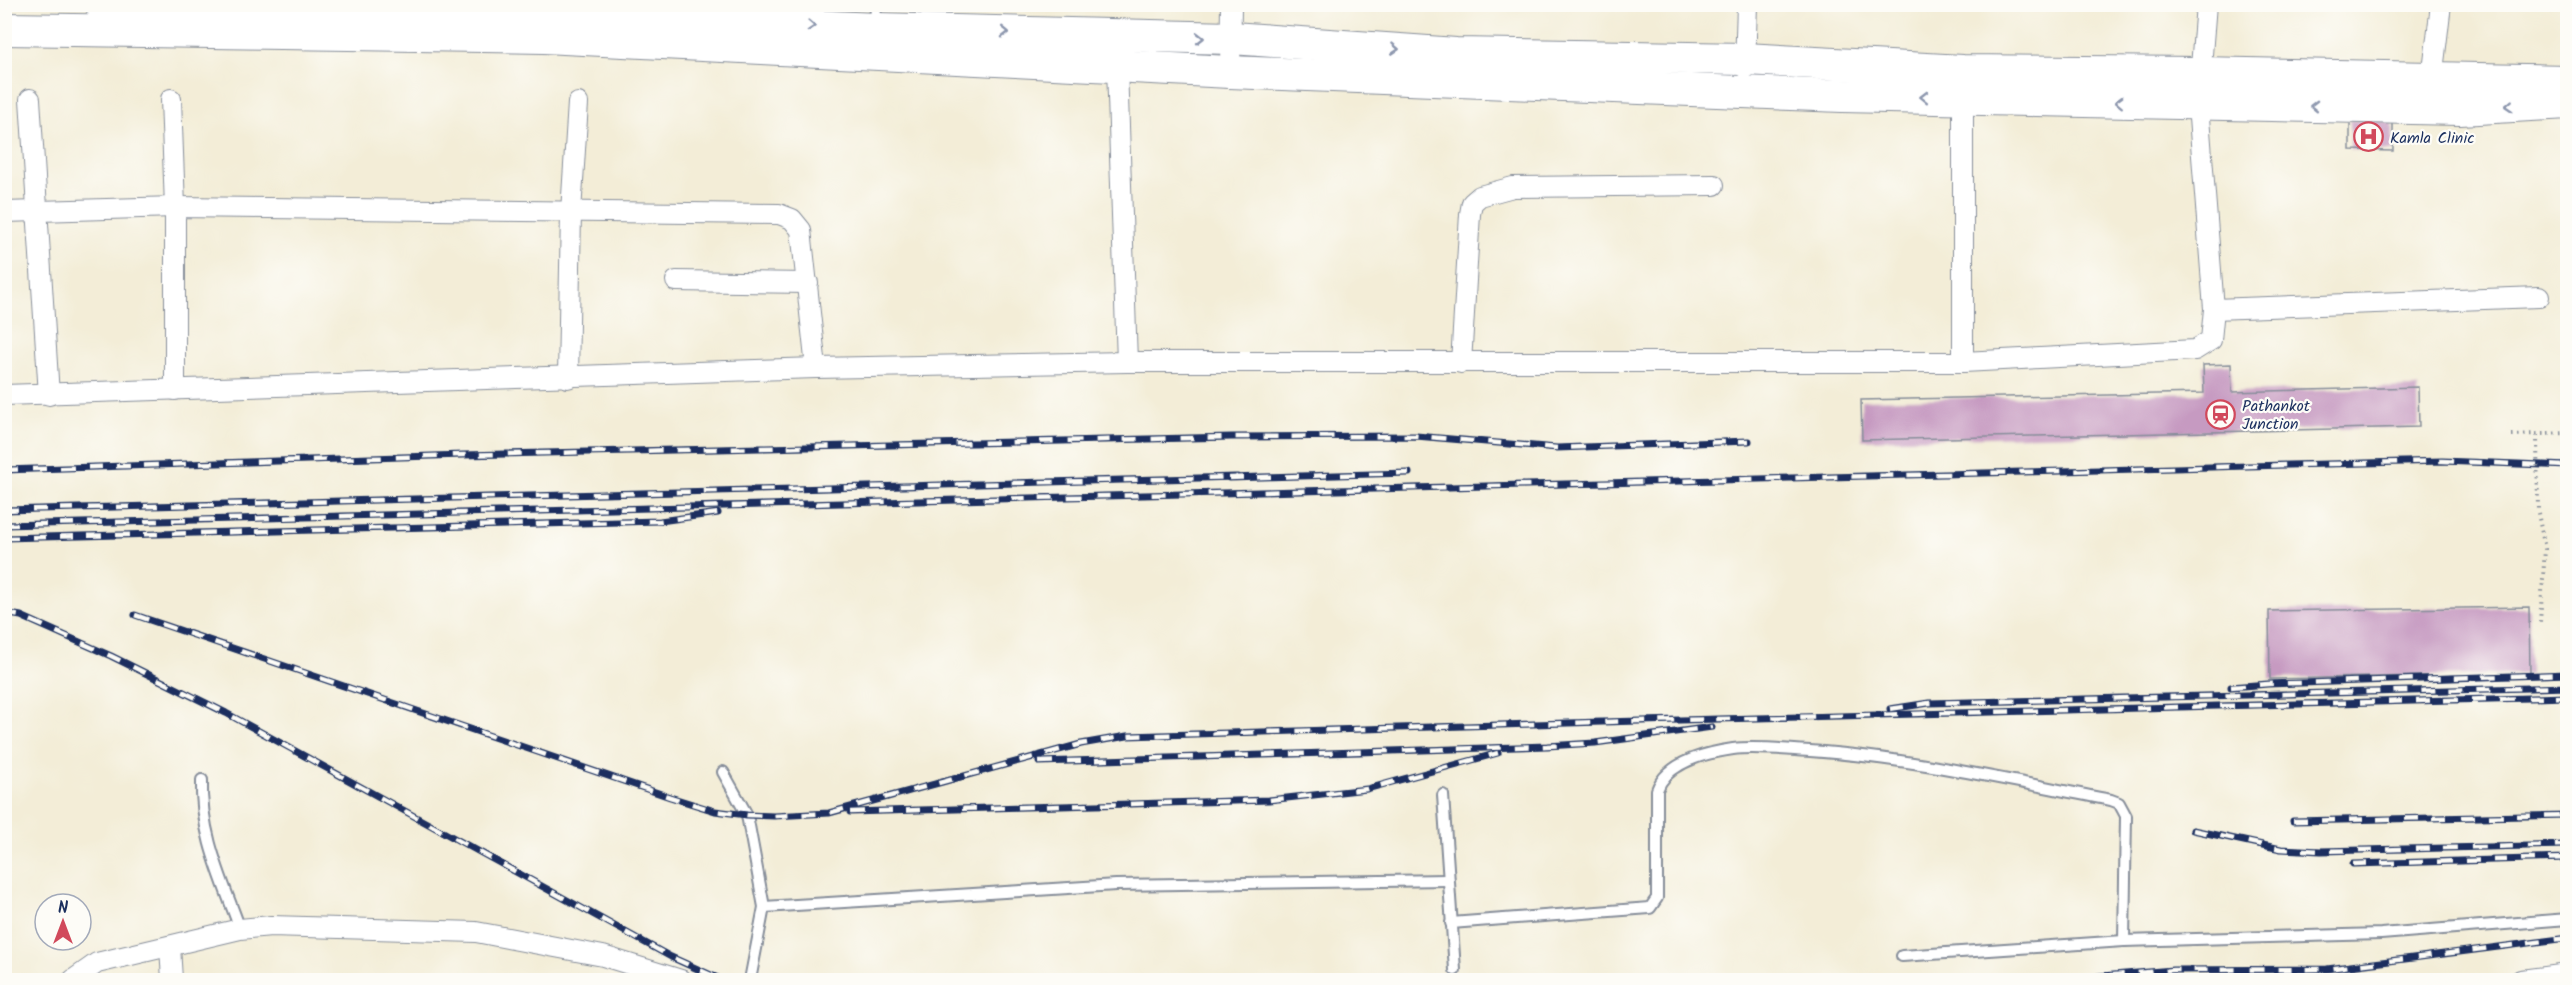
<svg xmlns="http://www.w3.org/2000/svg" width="2572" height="985" viewBox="0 0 2572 985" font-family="Kalam,sans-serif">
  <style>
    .building { fill: #c69ac1 }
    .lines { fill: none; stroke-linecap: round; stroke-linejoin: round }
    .service-casing { stroke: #878e9a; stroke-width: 14 }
    .minor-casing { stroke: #878e9a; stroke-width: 22 }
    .primary-casing { stroke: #878e9a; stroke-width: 34 }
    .path { stroke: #878e9a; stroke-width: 4; stroke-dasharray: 1.5 4.5; stroke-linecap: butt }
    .service { stroke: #fff; stroke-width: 10 }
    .minor { stroke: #fff; stroke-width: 20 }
    .primary { stroke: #fff; stroke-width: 32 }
    .rail-casing { stroke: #1b2f5e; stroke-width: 7 }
    .rail { stroke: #fdfcf7; stroke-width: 4.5; stroke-dasharray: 14; stroke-linecap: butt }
    .path-bridge { stroke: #878e9a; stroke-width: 4; stroke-dasharray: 1.5 4.5; stroke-linecap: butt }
    .oneway { stroke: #8d97ae }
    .labels { text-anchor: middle; stroke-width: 4.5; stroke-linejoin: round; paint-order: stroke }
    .poi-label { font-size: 16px; fill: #1b2f5e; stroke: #fdfcf7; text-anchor: start }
  </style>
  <rect width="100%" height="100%" fill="#fdfcf7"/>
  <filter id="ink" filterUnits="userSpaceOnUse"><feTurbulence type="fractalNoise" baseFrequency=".0167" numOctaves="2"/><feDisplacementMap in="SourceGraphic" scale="12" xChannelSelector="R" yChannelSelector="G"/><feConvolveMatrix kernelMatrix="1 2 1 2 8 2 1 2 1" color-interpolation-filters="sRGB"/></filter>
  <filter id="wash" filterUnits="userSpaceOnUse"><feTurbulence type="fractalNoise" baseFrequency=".008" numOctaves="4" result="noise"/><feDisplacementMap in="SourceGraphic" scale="24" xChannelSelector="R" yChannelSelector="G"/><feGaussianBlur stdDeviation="1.35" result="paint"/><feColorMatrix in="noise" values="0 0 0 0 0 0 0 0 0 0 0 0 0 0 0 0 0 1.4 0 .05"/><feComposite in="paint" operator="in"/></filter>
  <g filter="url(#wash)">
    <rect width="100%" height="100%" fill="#f3edd7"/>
    <g id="blocks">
      <g class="building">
        <polygon points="2350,120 2393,121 2393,151 2350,150"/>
        <polygon points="2231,364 2232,392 2418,387 2419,427 1862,440 1861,400 2204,393 2203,365"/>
        <polygon points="2529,607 2530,674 2270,679 2269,611"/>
      </g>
    </g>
  </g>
  <g filter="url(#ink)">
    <use href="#blocks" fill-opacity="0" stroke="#878e9a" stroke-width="1.5"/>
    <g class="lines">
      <defs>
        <g id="service">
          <polyline points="759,4 768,21"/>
          <polyline points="875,25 876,4"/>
          <polyline points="723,772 747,815 764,907 750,980"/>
          <path d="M202,780C200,834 222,879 240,929"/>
          <polyline points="1443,795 1455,970"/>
          <polyline points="764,907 1116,885 1448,880"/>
          <path d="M1451,923L1650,908L1657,898V790C1667,762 1705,753 1733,749C1758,746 1785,750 1810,751C1911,758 2011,781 2111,800L2119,803L2126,816L2124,941"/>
          <polyline points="1902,956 2124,941 2381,934 2568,919"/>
        </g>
        <g id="minor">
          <polyline points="1117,67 1127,362"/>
          <polyline points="1745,68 1747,4"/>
          <polyline points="1230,72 1231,4"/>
          <polyline points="2431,88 2441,4"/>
          <polyline points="1963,89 1963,362"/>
          <polyline points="30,99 49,395"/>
          <polyline points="171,99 175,207 175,390"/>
          <polyline points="4,212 175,207 779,214 792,219 801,230 816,368"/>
          <polyline points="676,281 808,283"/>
          <polyline points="2214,309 2539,297"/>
          <polyline points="1461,363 1470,214 1472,203 1480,196 1513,187 1714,185"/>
          <polyline points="568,378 571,212 578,103"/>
          <polyline points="4,395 816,368 1127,362 1963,362 2195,350 2211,340 2214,309 2198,105 2206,4"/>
          <polyline points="170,946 172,980"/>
          <polyline points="73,980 97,963 240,929 271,926 476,932 603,956 681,980"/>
          <polyline points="2521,980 2568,974"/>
        </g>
        <g id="primary">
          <polyline points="101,4 614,17 875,29 1232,38 1456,54 1745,59 1963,71 2200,73 2568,81"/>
          <polyline points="4,29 544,37 1230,72 1842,96 2460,109 2568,103"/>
        </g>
      </defs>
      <use href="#service" class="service-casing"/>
      <use href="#minor" class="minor-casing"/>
      <use href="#primary" class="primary-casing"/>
      <g class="path">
        <polyline points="2512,435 2568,433"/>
        <polyline points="2538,513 2545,549 2540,622"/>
      </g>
      <use href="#service" class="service"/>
      <use href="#minor" class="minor"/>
      <use href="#primary" class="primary"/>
      <defs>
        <g id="rail">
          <polyline points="4,470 463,455 1232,437 1416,436 1557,448 1749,441"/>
          <polyline points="1229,478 1409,473"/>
          <polyline points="4,510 1237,477"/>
          <polyline points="4,525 2442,461 2568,466"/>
          <polyline points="4,538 660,521 718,513"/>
          <polyline points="4,613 21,616 111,656 226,713 671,957 722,980"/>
          <polyline points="135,615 670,797 715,811 747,815 774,816 829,813 1081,744 1127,736 1602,722 2568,697"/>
          <polyline points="2231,687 2268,684 2568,674"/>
          <polyline points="1890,709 1929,703 2568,687"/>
          <polyline points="1039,762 1547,746 1595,743 1712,727"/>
          <polyline points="850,812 1269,800 1367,789 1498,753"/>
          <polyline points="2293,821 2568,815"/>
          <polyline points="2193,830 2281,849 2321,851 2568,845"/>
          <polyline points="2353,864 2568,858"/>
          <polyline points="2054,980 2173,970 2327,969 2568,938"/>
        </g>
      </defs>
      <use href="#rail" class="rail-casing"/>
      <use href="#rail" class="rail"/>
      <polyline class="path-bridge" points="2537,435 2538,513"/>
    </g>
    <defs><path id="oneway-chevron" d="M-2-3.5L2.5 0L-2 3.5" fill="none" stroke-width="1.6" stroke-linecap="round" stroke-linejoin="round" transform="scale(1.5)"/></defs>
    <g class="oneway">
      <use href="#oneway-chevron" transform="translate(811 26) rotate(3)"/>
      <use href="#oneway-chevron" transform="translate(1005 32) rotate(1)"/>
      <use href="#oneway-chevron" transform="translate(1200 38)"/>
      <use href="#oneway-chevron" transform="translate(1395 49) rotate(4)"/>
      <use href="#oneway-chevron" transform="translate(1924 97) rotate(-179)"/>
      <use href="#oneway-chevron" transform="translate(2119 102) rotate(-178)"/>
      <use href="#oneway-chevron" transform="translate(2314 106) rotate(-179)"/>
      <use href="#oneway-chevron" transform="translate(2509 106) rotate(177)"/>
    </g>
  </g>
  <defs>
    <symbol id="hospital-ring" viewBox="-11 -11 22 22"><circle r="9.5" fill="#fdfcf7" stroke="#d1495b" stroke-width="1.5"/><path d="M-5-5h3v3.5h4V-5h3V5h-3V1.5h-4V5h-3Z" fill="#d1495b"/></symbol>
    <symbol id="station-ring" viewBox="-11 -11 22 22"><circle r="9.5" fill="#fdfcf7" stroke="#d1495b" stroke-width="1.5"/><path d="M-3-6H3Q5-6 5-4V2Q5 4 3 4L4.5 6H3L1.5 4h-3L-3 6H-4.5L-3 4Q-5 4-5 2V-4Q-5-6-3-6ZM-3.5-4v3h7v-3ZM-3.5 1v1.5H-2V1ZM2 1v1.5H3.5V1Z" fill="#d1495b"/></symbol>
  </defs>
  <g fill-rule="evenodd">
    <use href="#hospital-ring" x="2352" y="120" width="33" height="33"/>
    <use href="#station-ring" x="2204" y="398" width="33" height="33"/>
  </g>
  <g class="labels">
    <g class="poi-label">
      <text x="2390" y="143">Kamla Clinic</text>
      <text x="2242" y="411">Pathankot<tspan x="2242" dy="18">Junction</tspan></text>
    </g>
  </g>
  <rect width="2572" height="985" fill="none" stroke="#fdfcf7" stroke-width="24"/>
  <g transform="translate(63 922)"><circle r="28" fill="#fdfcf7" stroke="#a3aaba" stroke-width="1.5"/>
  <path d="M0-4.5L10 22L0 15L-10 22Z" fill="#d1495b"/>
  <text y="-9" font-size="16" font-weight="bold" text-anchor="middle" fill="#1b2f5e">N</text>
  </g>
</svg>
